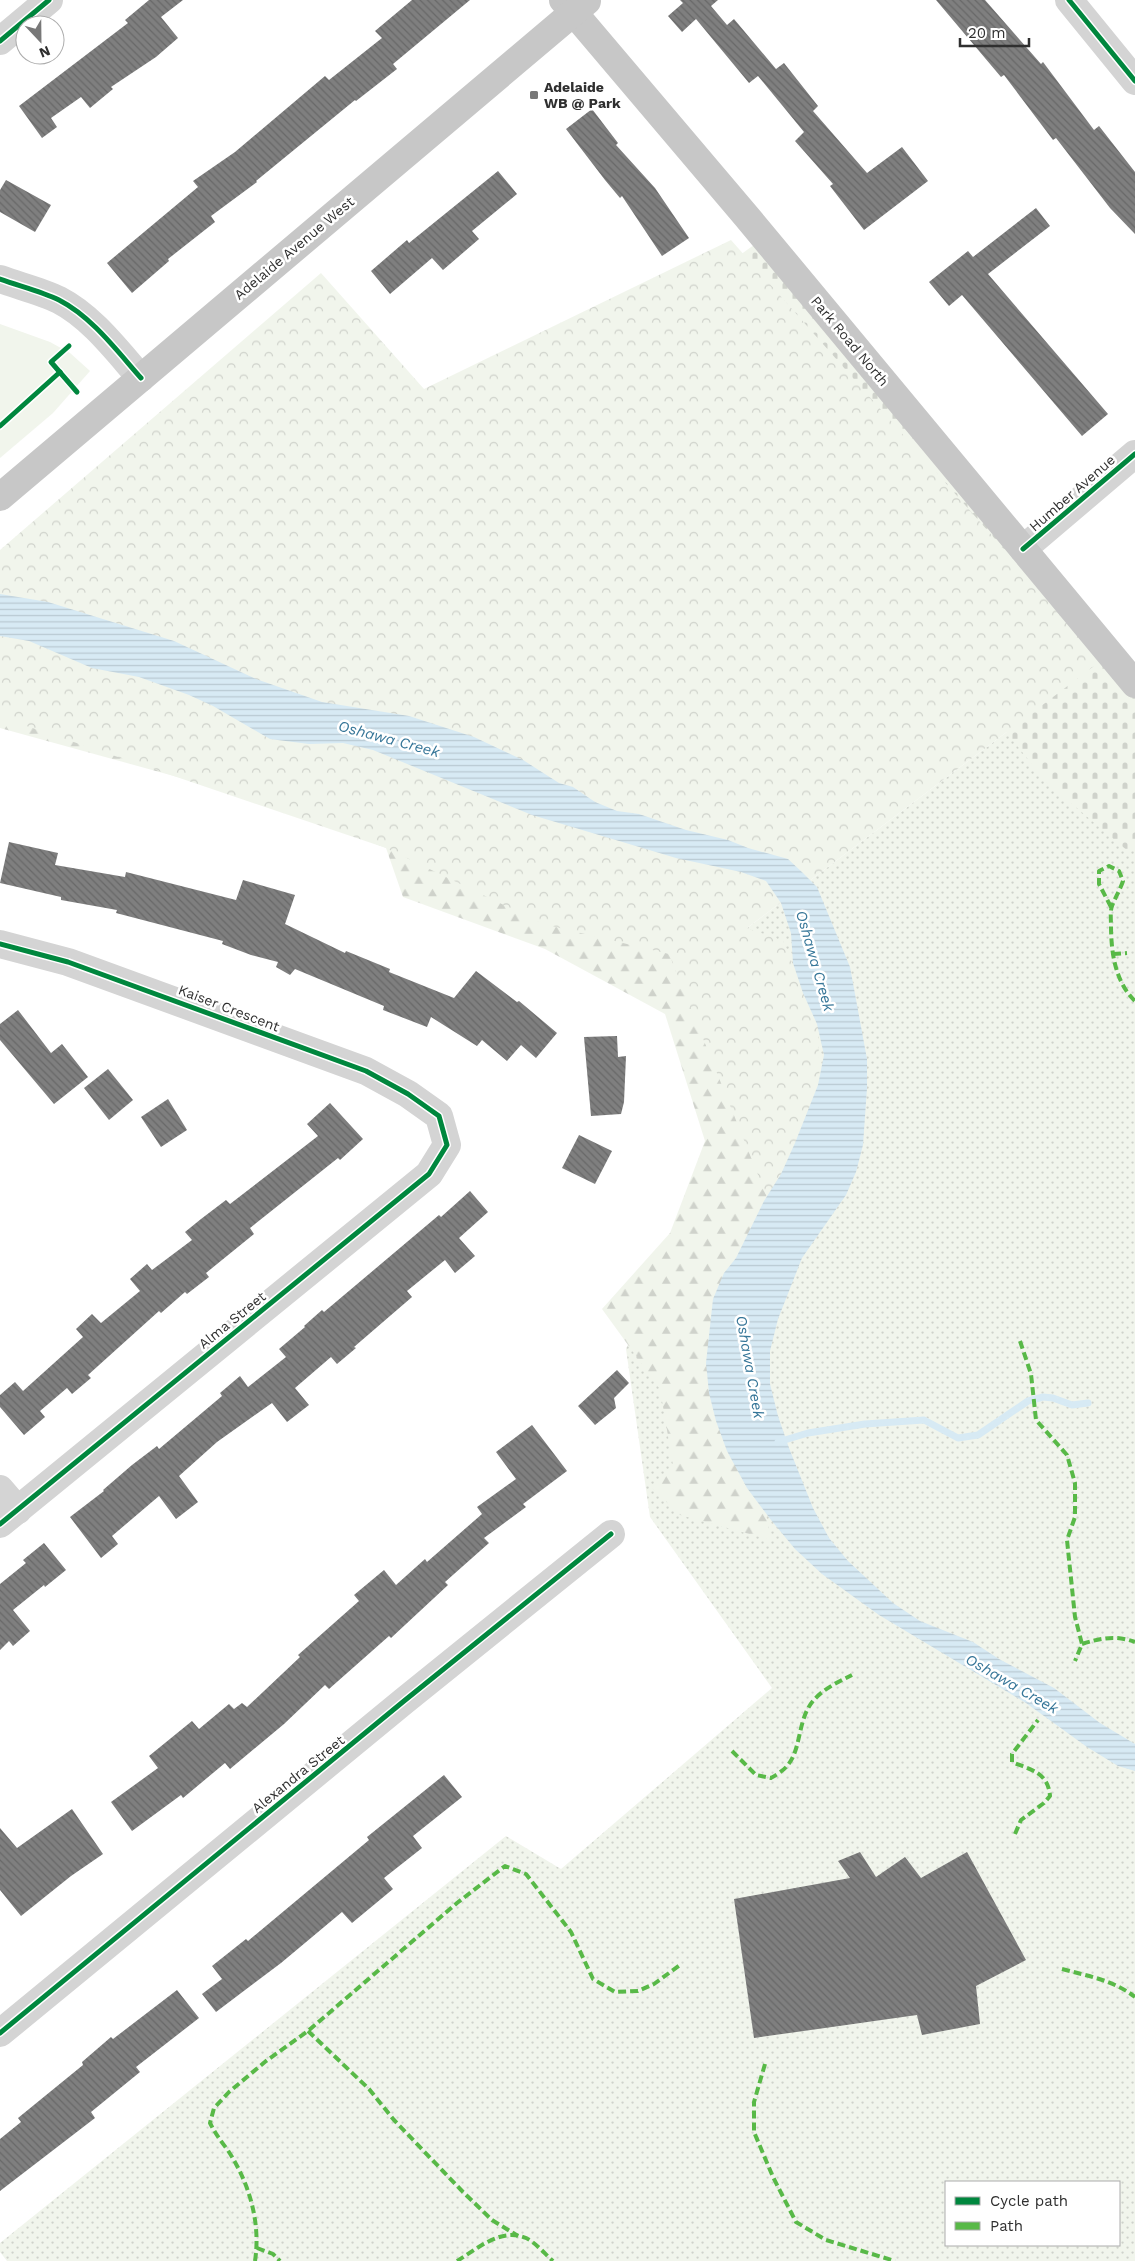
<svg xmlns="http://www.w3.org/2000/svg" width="1135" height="2261" viewBox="0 0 1135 2261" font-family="'Work Sans',sans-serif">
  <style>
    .grass { fill: url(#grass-dots); fill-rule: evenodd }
    .forest { fill: url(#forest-firs) }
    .cemetery { fill: url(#cemetery-stones) }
    .park { fill: url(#park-crowns) }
    .garden { fill: #f1f5ec }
    .water { fill: url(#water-rules) }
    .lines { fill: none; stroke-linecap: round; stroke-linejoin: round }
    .stream { stroke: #d7eaf4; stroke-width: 7 }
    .building { fill: url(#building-back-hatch) }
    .minor { stroke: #d4d4d4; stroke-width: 28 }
    .major { stroke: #c7c7c7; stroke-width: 28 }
    .quiet { stroke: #58b947; stroke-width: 4; stroke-dasharray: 8 4; stroke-linecap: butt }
    .cycleway-casing { stroke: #fff; stroke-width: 8 }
    .cycleway { stroke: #00873e; stroke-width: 5 }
    .poi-dot { fill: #787878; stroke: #fff; stroke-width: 2 }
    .labels { text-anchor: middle; stroke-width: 5; stroke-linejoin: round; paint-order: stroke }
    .poi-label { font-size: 14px; font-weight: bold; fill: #2f2f2f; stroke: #fff; text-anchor: start }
    .street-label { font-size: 14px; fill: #2f2f2f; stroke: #fff }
    .water-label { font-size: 15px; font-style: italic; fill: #367698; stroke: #fff }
  </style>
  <defs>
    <pattern id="grass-dots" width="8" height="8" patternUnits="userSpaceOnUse" patternTransform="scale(1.25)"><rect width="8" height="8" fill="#f1f5ec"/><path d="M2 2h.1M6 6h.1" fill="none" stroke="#cfd2cb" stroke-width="1.8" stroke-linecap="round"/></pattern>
    <pattern id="forest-firs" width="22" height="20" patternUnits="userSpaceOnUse" patternTransform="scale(1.25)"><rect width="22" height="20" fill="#f1f5ec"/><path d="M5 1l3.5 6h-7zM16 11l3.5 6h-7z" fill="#cfd2cb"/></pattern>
    <pattern id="cemetery-stones" width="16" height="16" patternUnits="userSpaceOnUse" patternTransform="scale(1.25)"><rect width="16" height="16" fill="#f1f5ec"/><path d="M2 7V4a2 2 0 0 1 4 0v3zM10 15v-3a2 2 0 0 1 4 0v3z" fill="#cfd2cb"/></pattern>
    <pattern id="park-crowns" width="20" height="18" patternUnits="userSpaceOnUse" patternTransform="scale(1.25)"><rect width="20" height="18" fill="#f1f5ec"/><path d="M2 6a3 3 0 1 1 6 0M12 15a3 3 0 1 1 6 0" fill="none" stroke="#cfd2cb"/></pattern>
    <pattern id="water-rules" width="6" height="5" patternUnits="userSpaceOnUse" patternTransform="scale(1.25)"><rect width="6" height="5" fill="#d7eaf4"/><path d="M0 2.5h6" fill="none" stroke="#b9c9d2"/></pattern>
    <pattern id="building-back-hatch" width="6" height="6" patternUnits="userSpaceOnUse" patternTransform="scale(1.25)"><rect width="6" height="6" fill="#7f7f7f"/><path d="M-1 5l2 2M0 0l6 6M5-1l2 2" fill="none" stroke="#686868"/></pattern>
  </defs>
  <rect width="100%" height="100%" fill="#fff"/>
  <path class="grass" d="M1102,660L1135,701V2261H7L0,2252V2243L506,1836L561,1869L772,1688L650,1517L626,1349L707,1159L702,962ZM946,2182H1119V2245H946Z"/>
  <polygon class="forest" points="0,678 659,897 783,941 818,1025 738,1372 771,1540 680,1515 652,1488 673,1465 660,1389 602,1309 670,1233 705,1141 665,1014 545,949 403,897 386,848 279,805 0,728"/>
  <polygon class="cemetery" points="768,235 1135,677 1135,848 1129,852 1046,782 956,669 635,330"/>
  <polygon class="park" points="731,240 1102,660 747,928 783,941 818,1025 822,1159 777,1222 669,954 543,924 386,848 0,717 0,550 321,273 424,389"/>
  <polygon class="garden" points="0,324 50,342 70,353 90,371 53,413 0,458"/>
  <polygon class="water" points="0,594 48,602 174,641 256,679 322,702 409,716 474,737 523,760 559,783 573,787 595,802 617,811 639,814 686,830 728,840 748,848 788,859 803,873 817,887 850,967 867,1059 867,1088 863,1145 856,1172 846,1195 802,1258 778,1319 770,1351 770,1384 778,1416 789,1448 813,1508 829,1538 848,1561 893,1603 920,1621 973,1642 999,1659 1054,1688 1100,1723 1135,1744 1135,1771 1118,1766 1087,1747 1026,1703 879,1615 822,1574 795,1549 771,1520 747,1488 727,1451 716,1421 709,1393 706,1363 713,1299 724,1273 736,1258 764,1201 781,1174 795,1143 818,1085 824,1055 817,1024 803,993 793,963 791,933 781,903 766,881 741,872 676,858 532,815 373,750 343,743 309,744 270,739 213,706 189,695 139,677 92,668 29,641 0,636"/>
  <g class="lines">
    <polyline class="stream" points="778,1442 808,1433 865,1424 924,1420 958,1438 978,1435 1028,1401 1043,1397 1053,1398 1072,1405 1088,1403"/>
  </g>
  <g class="building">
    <polygon points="149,0 183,0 161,17 178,38 156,57 111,87 113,89 90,108 81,97 51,118 57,127 42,138 19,106 128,23 125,20"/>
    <polygon points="412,0 470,0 393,64 397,69 356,101 355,100 256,181 257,182 211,216 215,222 168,259 169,261 132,293 107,263 198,187 193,181 235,152 325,76 329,80 382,38 375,31"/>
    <polygon points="680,0 718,0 711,6 727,25 734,19 776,69 784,63 818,106 813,111 867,173 902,147 928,181 864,230 830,186 833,184 795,141 804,132 758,76 749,83 696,19 682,32 668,16 683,3"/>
    <polygon points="936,0 985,0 1041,64 1043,62 1094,130 1099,126 1135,172 1135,234 1110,208 1056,138 1053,140 1004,75 1001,77"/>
    <polygon points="592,109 618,143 616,145 655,188 689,238 662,256 622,196 620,198 605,180 566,129"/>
    <polygon points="498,171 517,194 472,231 479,239 443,270 432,258 390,294 371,271 407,240 409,243"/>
    <polygon points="6,180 51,205 35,232 0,212 0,190"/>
    <polygon points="1036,208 1050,226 988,274 1108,414 1082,436 962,295 949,306 929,282 968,251 973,257"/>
    <polygon points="9,842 58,853 55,865 125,877 126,872 236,900 243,880 295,895 285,924 345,953 346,951 390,969 389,972 454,998 476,971 517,1002 519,1001 557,1033 536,1058 521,1045 507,1061 482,1040 477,1046 431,1017 427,1027 383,1010 384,1006 295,969 290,975 276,967 278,962 251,955 222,944 223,941 116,913 117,910 61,900 61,897 0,883"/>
    <polygon points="18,1010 51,1053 62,1044 88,1077 54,1104 0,1040 0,1024"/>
    <polygon points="617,1036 618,1057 626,1056 624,1102 621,1114 591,1116 584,1037"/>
    <polygon points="108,1069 133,1100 109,1120 84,1088"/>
    <polygon points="168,1099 187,1130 161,1147 141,1117"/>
    <polygon points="330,1103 363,1139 340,1160 338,1158 250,1228 254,1234 206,1273 209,1277 187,1294 185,1292 161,1313 159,1311 88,1375 91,1378 72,1394 67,1388 40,1411 45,1417 24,1435 0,1407 0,1395 15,1382 23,1391 83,1337 76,1329 92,1314 101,1323 140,1291 130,1279 147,1264 152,1270 192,1240 185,1232 201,1219 226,1200 230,1204 318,1136 307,1124"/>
    <polygon points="579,1135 612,1151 595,1184 562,1168"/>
    <polygon points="470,1191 488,1212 459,1238 475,1256 455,1273 445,1260 407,1291 412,1297 354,1347 356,1348 337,1364 331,1357 295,1388 309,1405 287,1422 272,1403 217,1442 179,1476 198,1502 176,1519 159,1496 112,1536 118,1544 101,1558 70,1517 104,1491 103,1490 132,1465 157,1446 159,1449 222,1396 220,1393 240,1376 248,1387 286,1357 279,1349 305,1327 304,1326 322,1310 324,1312 439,1215 441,1217"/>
    <polygon points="617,1370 629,1383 614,1398 616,1408 595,1425 578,1406"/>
    <polygon points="532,1425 567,1471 523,1504 526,1507 484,1538 489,1543 445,1582 448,1585 391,1638 389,1636 329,1689 325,1685 284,1724 230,1769 225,1763 183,1798 181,1795 132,1831 111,1802 158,1768 149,1756 192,1721 199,1729 229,1704 234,1709 242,1703 247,1707 300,1657 298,1655 359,1601 354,1595 384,1570 396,1585 425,1559 427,1562 482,1514 477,1507 516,1479 496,1452"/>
    <polygon points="44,1543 66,1570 45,1587 44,1585 13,1610 30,1631 13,1646 9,1641 0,1650 0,1584 26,1563 23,1560"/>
    <polygon points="444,1775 462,1797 413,1836 422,1848 384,1878 393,1889 352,1923 342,1912 281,1963 216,2012 202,1994 222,1979 212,1966 246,1939 248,1941 369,1840 367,1837"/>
    <polygon points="72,1809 103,1854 71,1876 21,1916 0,1890 0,1828 17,1848"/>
    <polygon points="860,1852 876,1877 905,1857 921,1878 967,1852 1026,1960 976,1986 980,2024 922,2035 917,2015 754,2038 734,1899 850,1878 838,1861"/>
    <polygon points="177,1990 199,2018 136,2067 140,2072 91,2112 95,2118 0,2191 0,2139 21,2122 18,2118 83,2065 82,2062 111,2037 113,2039"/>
  </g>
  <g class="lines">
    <g class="minor">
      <polyline points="1069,0 1135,81"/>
      <polyline points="0,41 49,0"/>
      <path d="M0,279C19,286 41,291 59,300C92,317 117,351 141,378"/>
      <polyline points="1023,549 1135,454"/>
      <polyline points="0,944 68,962 366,1071 408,1094 439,1116 447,1145 429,1174 0,1524"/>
      <polyline points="0,1489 18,1510"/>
      <polyline points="0,2033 404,1701 611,1534"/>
    </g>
    <g class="major">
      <polyline points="563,0 747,217 1135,684"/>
      <polyline points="0,497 587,1"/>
    </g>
    <g class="quiet">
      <path d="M1111,907L1099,884V871L1109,866L1119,871L1123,881C1120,890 1115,898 1112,906C1110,911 1111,920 1111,925C1111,952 1115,982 1135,1001"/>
      <polyline points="1113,954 1127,953"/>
      <polyline points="1020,1341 1031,1374 1036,1420 1067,1455 1075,1483 1075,1517 1067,1540 1075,1617 1082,1644 1075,1661"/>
      <path d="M1082,1644C1101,1638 1116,1635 1135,1642"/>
      <path d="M732,1751L756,1775L771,1778C776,1775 783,1771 787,1766C802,1749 797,1720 813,1701C823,1689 838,1682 852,1675"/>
      <path d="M1015,1834L1021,1820L1044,1803L1050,1796C1048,1772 1031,1770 1012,1762V1754L1038,1720"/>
      <path d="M1062,1969C1088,1976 1113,1980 1135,1997"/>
      <polyline points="308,2031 369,2089 394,2120 463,2192 492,2220 518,2236"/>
      <polyline points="765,2064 754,2102 754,2132 773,2177 796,2222 826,2240 895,2261"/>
      <polyline points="257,2248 273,2254 280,2261"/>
      <path d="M255,2261C261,2222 249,2182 227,2149C220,2140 215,2133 210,2123L214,2108L229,2092L266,2061L308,2031L457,1903L505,1866L526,1874L571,1932L593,1979L615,1992L638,1991L654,1984L680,1965"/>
      <path d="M457,2261C477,2249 501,2227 526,2238C536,2243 545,2254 553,2261"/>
    </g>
    <defs>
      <g id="cycleway">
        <polyline points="1069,0 1135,81"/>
        <polyline points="0,41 49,0"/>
        <path d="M0,279C19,286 41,291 59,300C92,317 117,351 141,378"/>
        <polyline points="69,346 51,362 77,392"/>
        <polyline points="0,426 60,372"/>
        <polyline points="1023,549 1135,454"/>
        <polyline points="0,944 68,962 366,1071 408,1094 439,1116 447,1145 429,1174 0,1524"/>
        <polyline points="0,2033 404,1701 611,1534"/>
      </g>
    </defs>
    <use href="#cycleway" class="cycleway-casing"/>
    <use href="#cycleway" class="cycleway"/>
  </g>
  <rect class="poi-dot" x="529" y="90" width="10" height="10" rx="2.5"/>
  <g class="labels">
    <g class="poi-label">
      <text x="544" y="92">Adelaide<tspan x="544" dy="16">WB @ Park</tspan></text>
    </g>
    <g class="street-label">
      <text transform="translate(294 248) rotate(-40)" y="5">Adelaide Avenue West</text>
      <text transform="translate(850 341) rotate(50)" y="5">Park Road North</text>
      <text transform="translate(1072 493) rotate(-41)" y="5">Humber Avenue</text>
      <text transform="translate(229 1008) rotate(21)" y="5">Kaiser Crescent</text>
      <text transform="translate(232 1320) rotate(-39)" y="5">Alma Street</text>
      <text transform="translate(298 1774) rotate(-39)" y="5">Alexandra Street</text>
    </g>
    <g class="water-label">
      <text transform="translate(389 739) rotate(15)" y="5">Oshawa Creek</text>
      <text transform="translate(815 961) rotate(74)" y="5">Oshawa Creek</text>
      <text transform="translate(750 1367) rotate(80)" y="5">Oshawa Creek</text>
      <text transform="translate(1012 1684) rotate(30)" y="5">Oshawa Creek</text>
    </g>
  </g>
  <rect x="945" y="2181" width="175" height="65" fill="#ffffff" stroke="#acacac"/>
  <rect x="955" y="2197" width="25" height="8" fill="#00873e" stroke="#acacac"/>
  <text x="990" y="2206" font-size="15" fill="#2f2f2f">Cycle path</text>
  <rect x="955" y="2222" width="25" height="8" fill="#58b947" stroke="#acacac"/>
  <text x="990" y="2231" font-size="15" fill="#2f2f2f">Path</text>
  <g transform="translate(40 40) rotate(158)"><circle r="24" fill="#ffffff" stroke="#acacac"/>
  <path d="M0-4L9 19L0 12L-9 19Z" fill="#787878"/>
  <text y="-8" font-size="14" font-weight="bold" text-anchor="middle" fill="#2f2f2f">N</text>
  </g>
  <path d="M960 38v8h69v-8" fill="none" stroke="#2f2f2f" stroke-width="2.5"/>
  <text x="968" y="38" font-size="15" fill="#2f2f2f" stroke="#ffffff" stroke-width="4" paint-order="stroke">20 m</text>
</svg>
